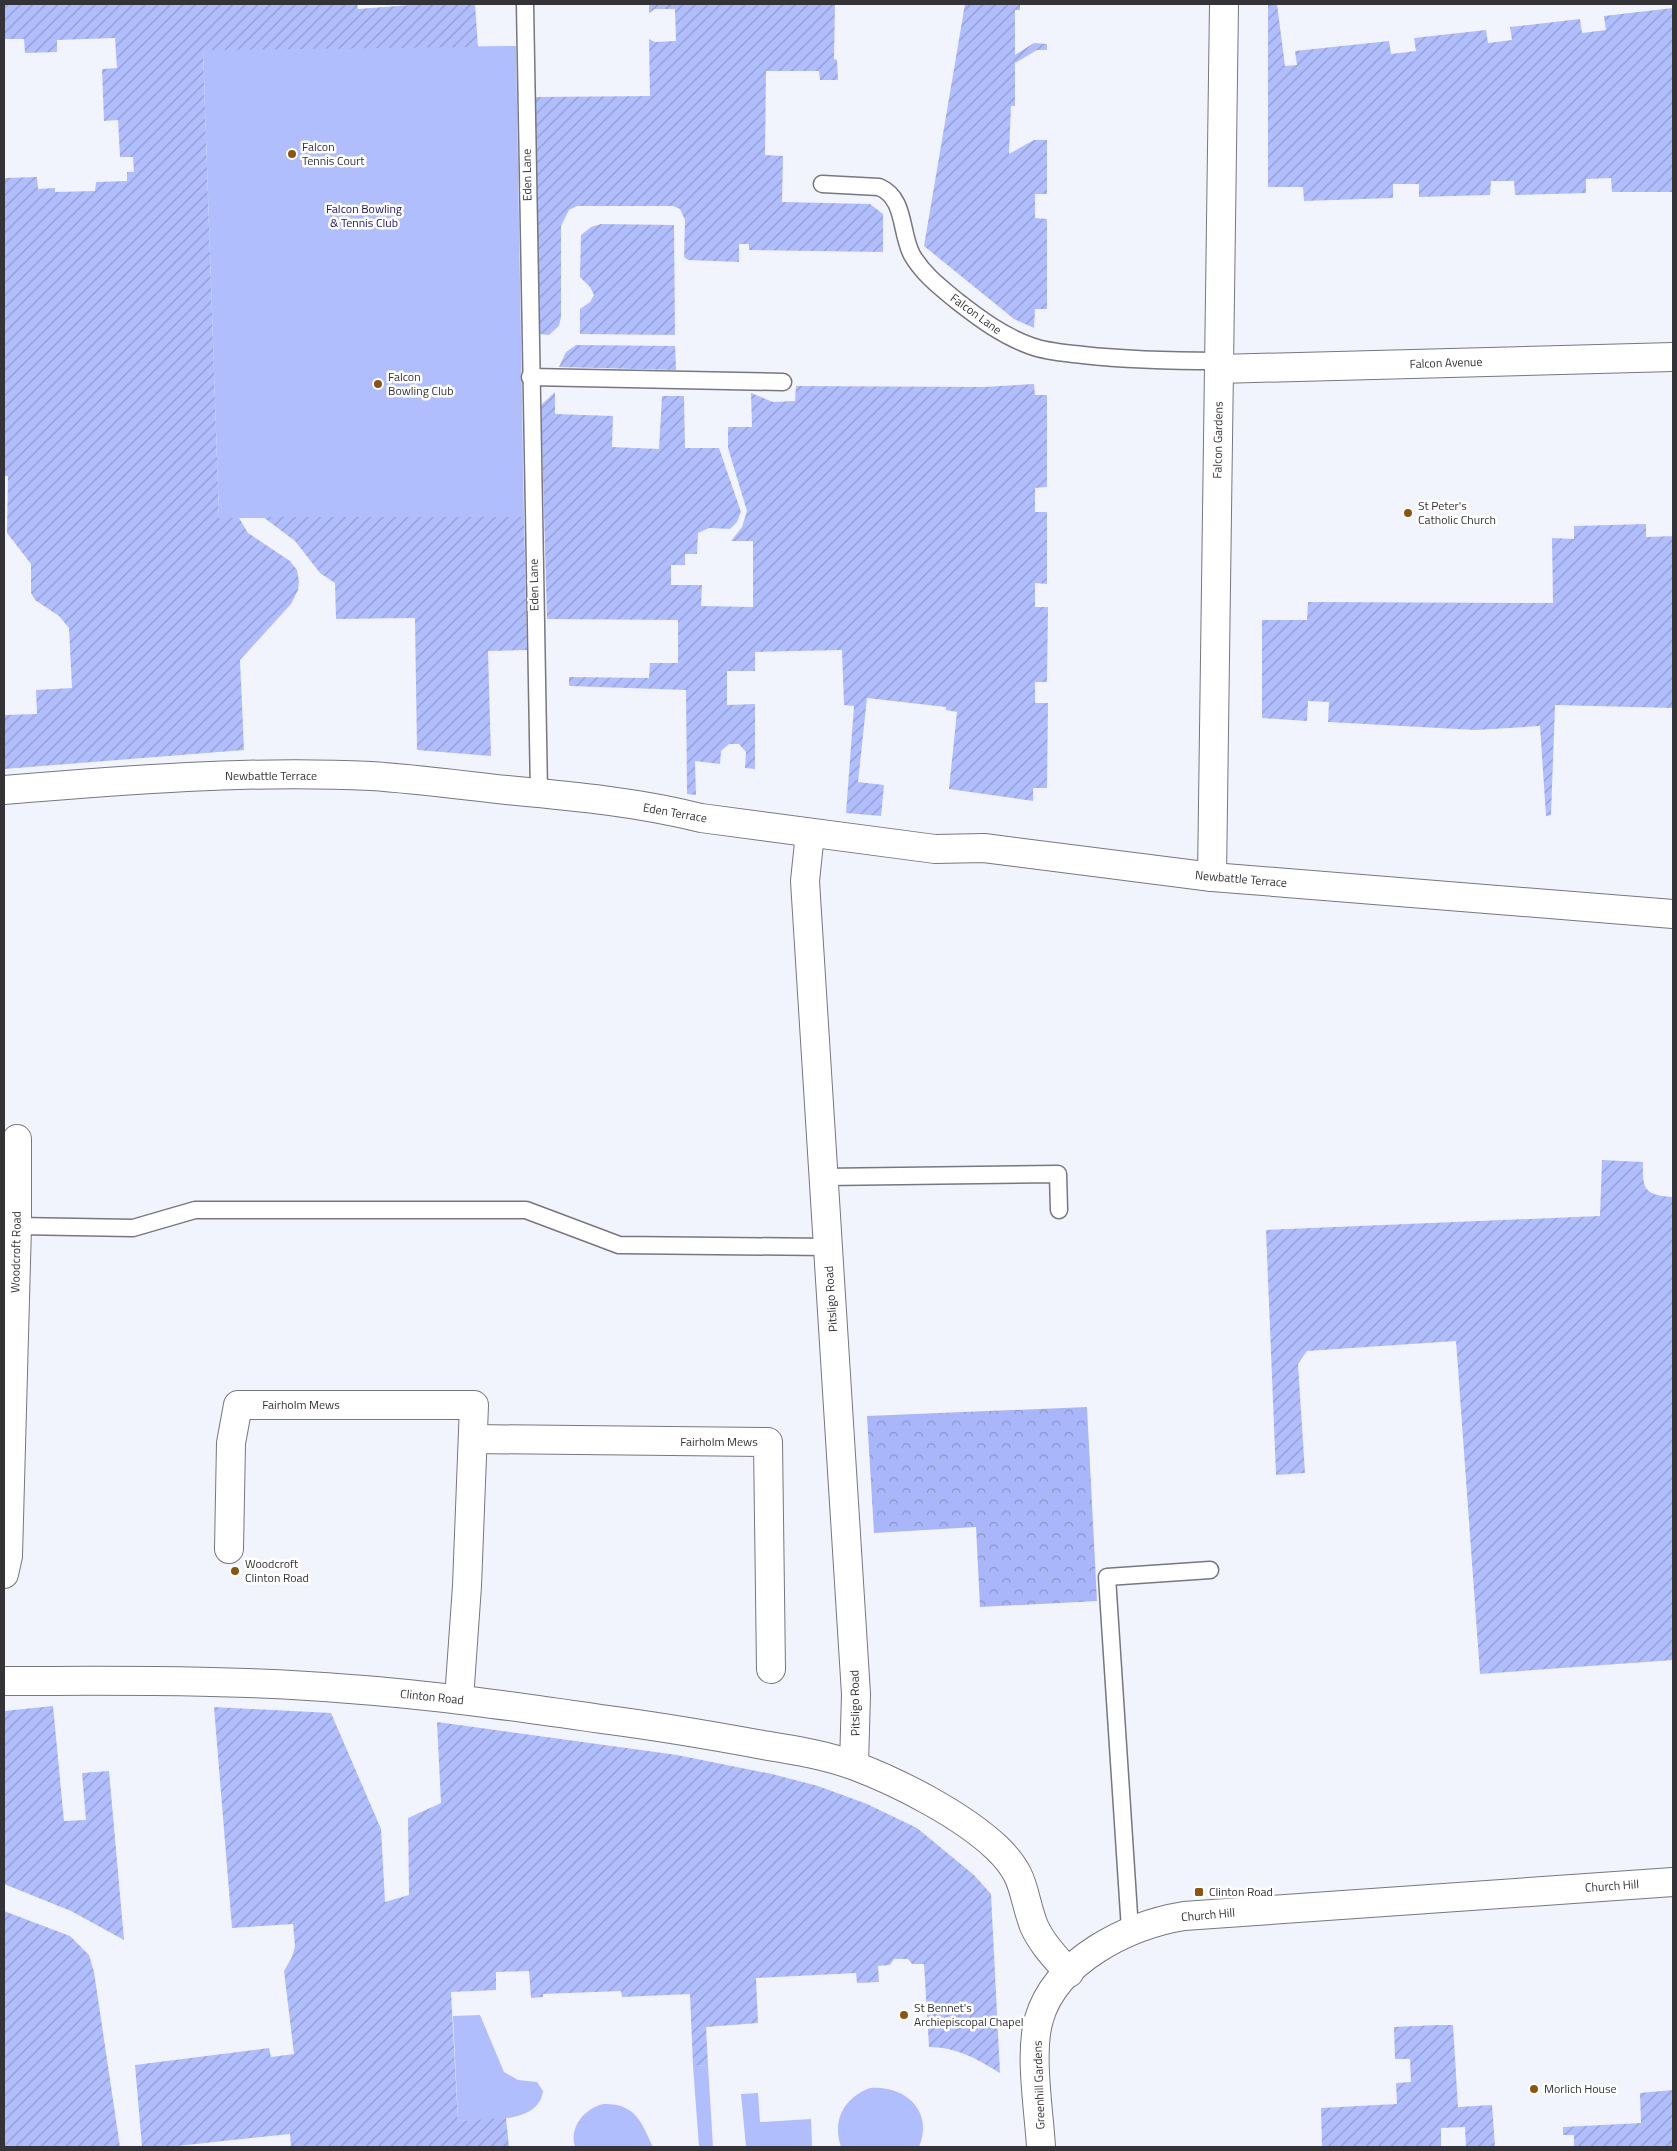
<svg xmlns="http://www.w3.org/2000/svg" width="1677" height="2151" viewBox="0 0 1677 2151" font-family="'Titillium Web',sans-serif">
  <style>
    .green { fill: #b1befe }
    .forest { fill: url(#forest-crowns) }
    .garden { fill: url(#garden-furrows) }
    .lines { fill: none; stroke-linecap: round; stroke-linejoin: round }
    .service-casing { stroke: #76777f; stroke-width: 19 }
    .minor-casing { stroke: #76777f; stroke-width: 30 }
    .tertiary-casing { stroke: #76777f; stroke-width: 30 }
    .service { stroke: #fff; stroke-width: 16 }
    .minor { stroke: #fff; stroke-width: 28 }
    .tertiary { stroke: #fff; stroke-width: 28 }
    .poi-dot { fill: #8d550b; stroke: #fff; stroke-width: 2 }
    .labels { text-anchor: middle; stroke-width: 5; stroke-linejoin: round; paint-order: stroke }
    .poi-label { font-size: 12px; fill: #343438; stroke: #fff; text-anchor: start }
    .street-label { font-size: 12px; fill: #343438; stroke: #fff }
    .park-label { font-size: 12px; fill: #1d1371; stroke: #fff }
  </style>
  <defs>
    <pattern id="forest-crowns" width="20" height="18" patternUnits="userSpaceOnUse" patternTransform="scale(1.25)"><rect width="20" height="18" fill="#a9b6f9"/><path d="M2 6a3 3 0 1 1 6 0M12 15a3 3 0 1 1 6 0" fill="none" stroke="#8a95cb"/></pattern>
    <pattern id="garden-furrows" width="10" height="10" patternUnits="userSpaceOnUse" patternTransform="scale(1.25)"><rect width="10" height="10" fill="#b1befe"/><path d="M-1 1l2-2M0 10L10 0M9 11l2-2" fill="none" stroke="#919bcf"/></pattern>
  </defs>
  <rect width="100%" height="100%" fill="#f2f4fd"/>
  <g class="green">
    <polygon points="516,46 524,517 219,518 203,49"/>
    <path d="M480,2015L504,2072L518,2080L537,2082L543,2091C539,2125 484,2119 458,2121L453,2016Z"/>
    <polygon points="708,2065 713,2147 699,2147 693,2066"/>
    <path d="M870,2088C905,2085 934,2111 919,2147H841C832,2121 843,2098 870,2088Z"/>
    <polygon points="758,2093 760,2122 811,2119 812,2147 746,2147 741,2094"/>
    <path d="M603,2104C635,2103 641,2121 653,2147H575C569,2127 584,2109 603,2104Z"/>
  </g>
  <polygon class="forest" points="1087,1407 1097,1601 980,1607 976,1527 874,1533 867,1416"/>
  <g class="garden">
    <polygon points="4,4 357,4 358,9 423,4 475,4 478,47 203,50 219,518 239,518 248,533 290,561 297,570 299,581 298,590 291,604 240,660 244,750 4,769 4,715 37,714 36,690 72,688 69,628 59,616 35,600 31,593 31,564 7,533 8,476 4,476 4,178 37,177 38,189 55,188 55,192 95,191 96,182 127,181 127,172 134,172 133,157 120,157 118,120 104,121 102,69 117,68 115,38 57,40 57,52 25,53 24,39 4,39"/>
    <polygon points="649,4 835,4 834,59 837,60 838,80 820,80 819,71 766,71 765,155 783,156 782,202 870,204 883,214 883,252 749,250 749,244 739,244 739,262 688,260 684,257 685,220 680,209 673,206 577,206 569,210 561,226 561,317 559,326 549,335 540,334 535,97 650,96 649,39 655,42 676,41 675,9 655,9 649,13"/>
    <polygon points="912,4 1020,4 1020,10 1015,10 1015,55 1034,43 1047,44 1047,50 1037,50 1015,63 1015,106 1011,106 1009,154 1034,140 1047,140 1047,194 1035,194 1035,218 1047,219 1047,309 1035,309 1034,328 1014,319 924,246 965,4"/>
    <polygon points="1268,4 1277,4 1285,66 1297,65 1295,51 1389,41 1391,54 1416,51 1414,38 1486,30 1488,43 1512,40 1510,27 1580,19 1582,33 1606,30 1604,16 1673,8 1673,192 1612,192 1611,178 1586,179 1586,193 1515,195 1514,181 1491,181 1490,195 1419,197 1419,184 1393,184 1393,198 1304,201 1303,187 1268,187"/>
    <polygon points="601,224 674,225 675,335 580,334 580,309 590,302 594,295 590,287 580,277 581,235 591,227"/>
    <polygon points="576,345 675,346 676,370 559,367 566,352"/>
    <polygon points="1034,384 1035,395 1047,395 1047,487 1035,488 1035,512 1047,512 1047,584 1035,583 1035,607 1048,607 1047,682 1035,682 1035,703 1048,703 1047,788 1033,788 1033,801 949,789 957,712 946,710 946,707 867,698 858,782 884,785 881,816 846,813 854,706 844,705 842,650 755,652 755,671 727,671 727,705 755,704 755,769 745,768 746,752 739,744 729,744 721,751 720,764 695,761 696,795 687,794 686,690 569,686 569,677 649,678 650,663 678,663 678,620 547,619 541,405 555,392 555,414 613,416 612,447 659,449 662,396 684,396 685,448 719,448 741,512 737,522 730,529 709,528 698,533 697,554 685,554 685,565 671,565 671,585 702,585 701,606 753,607 753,541 731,541 742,527 747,511 728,448 728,427 752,427 751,393 773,402 795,401 796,386 983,387"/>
    <polygon points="263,517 524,517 527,650 488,651 491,756 417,750 415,618 336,619 335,583 320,573 295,541"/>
    <polygon points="1673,523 1673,708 1555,705 1551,815 1546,816 1540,726 1476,730 1328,722 1329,702 1308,701 1307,721 1262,718 1262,620 1307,620 1308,602 1553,603 1552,538 1574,539 1574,526 1646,524 1646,537 1673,536"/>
    <path d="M1602,1160L1643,1162C1642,1190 1645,1195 1673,1197V1660L1480,1674L1456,1341L1307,1351L1298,1364L1305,1473L1276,1475L1266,1230L1600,1216Z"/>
    <polygon points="53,1706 64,1821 86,1820 82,1773 109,1771 124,1940 71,1911 4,1884 4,1711"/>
    <path d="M214,1707L331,1713L381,1829L385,1902L409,1895L408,1818L441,1803L437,1722L677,1755L772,1774L818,1786L867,1804L917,1828L974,1875L991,1894L1000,2073C977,2059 956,2047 929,2047L924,1964H912L908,1959H894L890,1965L878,1966L879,1982L857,1983L856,1973L756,1978L758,2023L706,2027L708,2065L693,2066L690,1994L622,1997L621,1991L543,1994V1997L531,1998L529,1971L496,1972V1990L451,1992L458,2121L506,2118L509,2147H291L290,2134L168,2147H142L135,2065L269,2048L271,2057L294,2054L284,1971L292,1957L295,1946L293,1924L232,1928Z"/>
    <polygon points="4,1911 70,1936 89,1955 94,1972 120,2147 4,2147"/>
    <polygon points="1438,2025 1453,2025 1458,2107 1492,2105 1495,2147 1466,2147 1465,2127 1441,2128 1441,2147 1322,2147 1321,2108 1397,2104 1396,2083 1411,2082 1410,2059 1395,2059 1394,2027"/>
    <polygon points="1673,2090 1673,2147 1574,2147 1574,2135 1563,2135 1563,2127 1641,2123 1640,2093"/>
  </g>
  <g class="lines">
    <defs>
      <g id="service">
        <polyline points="525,4 539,793"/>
        <path d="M822,184L879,187C906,198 900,233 912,255C923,274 940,287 957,301C980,319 1003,336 1031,346C1047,352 1066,353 1083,355C1128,360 1173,361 1219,361"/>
        <polyline points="530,377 783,382"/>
        <polyline points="823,1177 1058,1174 1059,1210"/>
        <polyline points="17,1226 133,1228 195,1210 526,1210 619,1245 828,1247"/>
        <polyline points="1130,1930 1107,1577 1210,1570"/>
      </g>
      <g id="minor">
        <polyline points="1219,369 1673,357"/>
        <path d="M4,790C125,780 249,770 371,776C416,779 461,785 507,790C571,796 638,802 701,818L935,849L984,848L1212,877L1673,914"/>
        <polyline points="810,833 805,881 856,1694 854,1765"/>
        <polyline points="1212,877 1224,4"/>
        <polyline points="473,1439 768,1442 771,1669"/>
        <polyline points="229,1549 231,1443 238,1405 474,1405 467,1586 459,1699"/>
        <polyline points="4,1574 8,1556 17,1226 17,1139"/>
        <path d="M4,1681C119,1681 235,1679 350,1689C434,1695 518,1707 601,1719C656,1726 709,1735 763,1745C794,1750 826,1755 855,1766C900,1783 962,1815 997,1848C1027,1877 1021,1892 1034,1926C1042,1944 1056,1958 1069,1973"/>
      </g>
      <path id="tertiary" d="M1041,2147C1039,2111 1029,2053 1039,2019C1056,1960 1129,1925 1184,1916L1673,1882"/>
    </defs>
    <use href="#service" class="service-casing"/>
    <use href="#minor" class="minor-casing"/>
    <use href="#tertiary" class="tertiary-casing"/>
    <use href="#service" class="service"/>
    <use href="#minor" class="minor"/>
    <use href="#tertiary" class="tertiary"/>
  </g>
  <g class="poi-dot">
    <circle cx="292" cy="154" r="5"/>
    <circle cx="378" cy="384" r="5"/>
    <circle cx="1408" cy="513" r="5"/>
    <circle cx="235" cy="1571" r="5"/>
    <rect x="1194" y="1887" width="10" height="10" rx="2.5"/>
    <circle cx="904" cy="2015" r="5"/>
    <circle cx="1534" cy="2089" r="5"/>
  </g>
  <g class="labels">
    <g class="poi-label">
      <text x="302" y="151">Falcon<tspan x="302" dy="14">Tennis Court</tspan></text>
      <text x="388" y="381">Falcon<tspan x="388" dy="14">Bowling Club</tspan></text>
      <text x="1418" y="510">St Peter's<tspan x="1418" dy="14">Catholic Church</tspan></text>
      <text x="245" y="1568">Woodcroft<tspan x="245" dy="14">Clinton Road</tspan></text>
      <text x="1209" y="1896">Clinton Road</text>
      <text x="914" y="2012">St Bennet's<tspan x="914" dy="14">Archiepiscopal Chapel</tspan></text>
      <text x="1544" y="2093">Morlich House</text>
    </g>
    <g class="street-label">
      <text transform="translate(527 175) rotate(-91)" y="4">Eden Lane</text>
      <text transform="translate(976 314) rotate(36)" y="4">Falcon Lane</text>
      <text transform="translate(1446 363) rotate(-2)" y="4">Falcon Avenue</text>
      <text transform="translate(1218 440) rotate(-89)" y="4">Falcon Gardens</text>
      <text transform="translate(534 585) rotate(-91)" y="4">Eden Lane</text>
      <text x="271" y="780">Newbattle Terrace</text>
      <text transform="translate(675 813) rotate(10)" y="4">Eden Terrace</text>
      <text transform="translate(1241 879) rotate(5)" y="4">Newbattle Terrace</text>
      <text transform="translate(16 1252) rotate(-89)" y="4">Woodcroft Road</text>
      <text transform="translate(831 1299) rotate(-94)" y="4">Pitsligo Road</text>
      <text x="301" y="1409">Fairholm Mews</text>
      <text x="719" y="1446">Fairholm Mews</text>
      <text transform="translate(432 1697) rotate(6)" y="4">Clinton Road</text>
      <text transform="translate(855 1703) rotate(-91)" y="4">Pitsligo Road</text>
      <text transform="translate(1612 1886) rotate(-4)" y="4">Church Hill</text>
      <text transform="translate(1208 1915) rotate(-5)" y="4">Church Hill</text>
      <text transform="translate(1039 2085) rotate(-92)" y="4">Greenhill Gardens</text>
    </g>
    <g class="park-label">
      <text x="364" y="213">Falcon Bowling<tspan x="364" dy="14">&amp; Tennis Club</tspan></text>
    </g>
  </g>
  <rect width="1677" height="2151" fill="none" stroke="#343438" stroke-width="10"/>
</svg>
